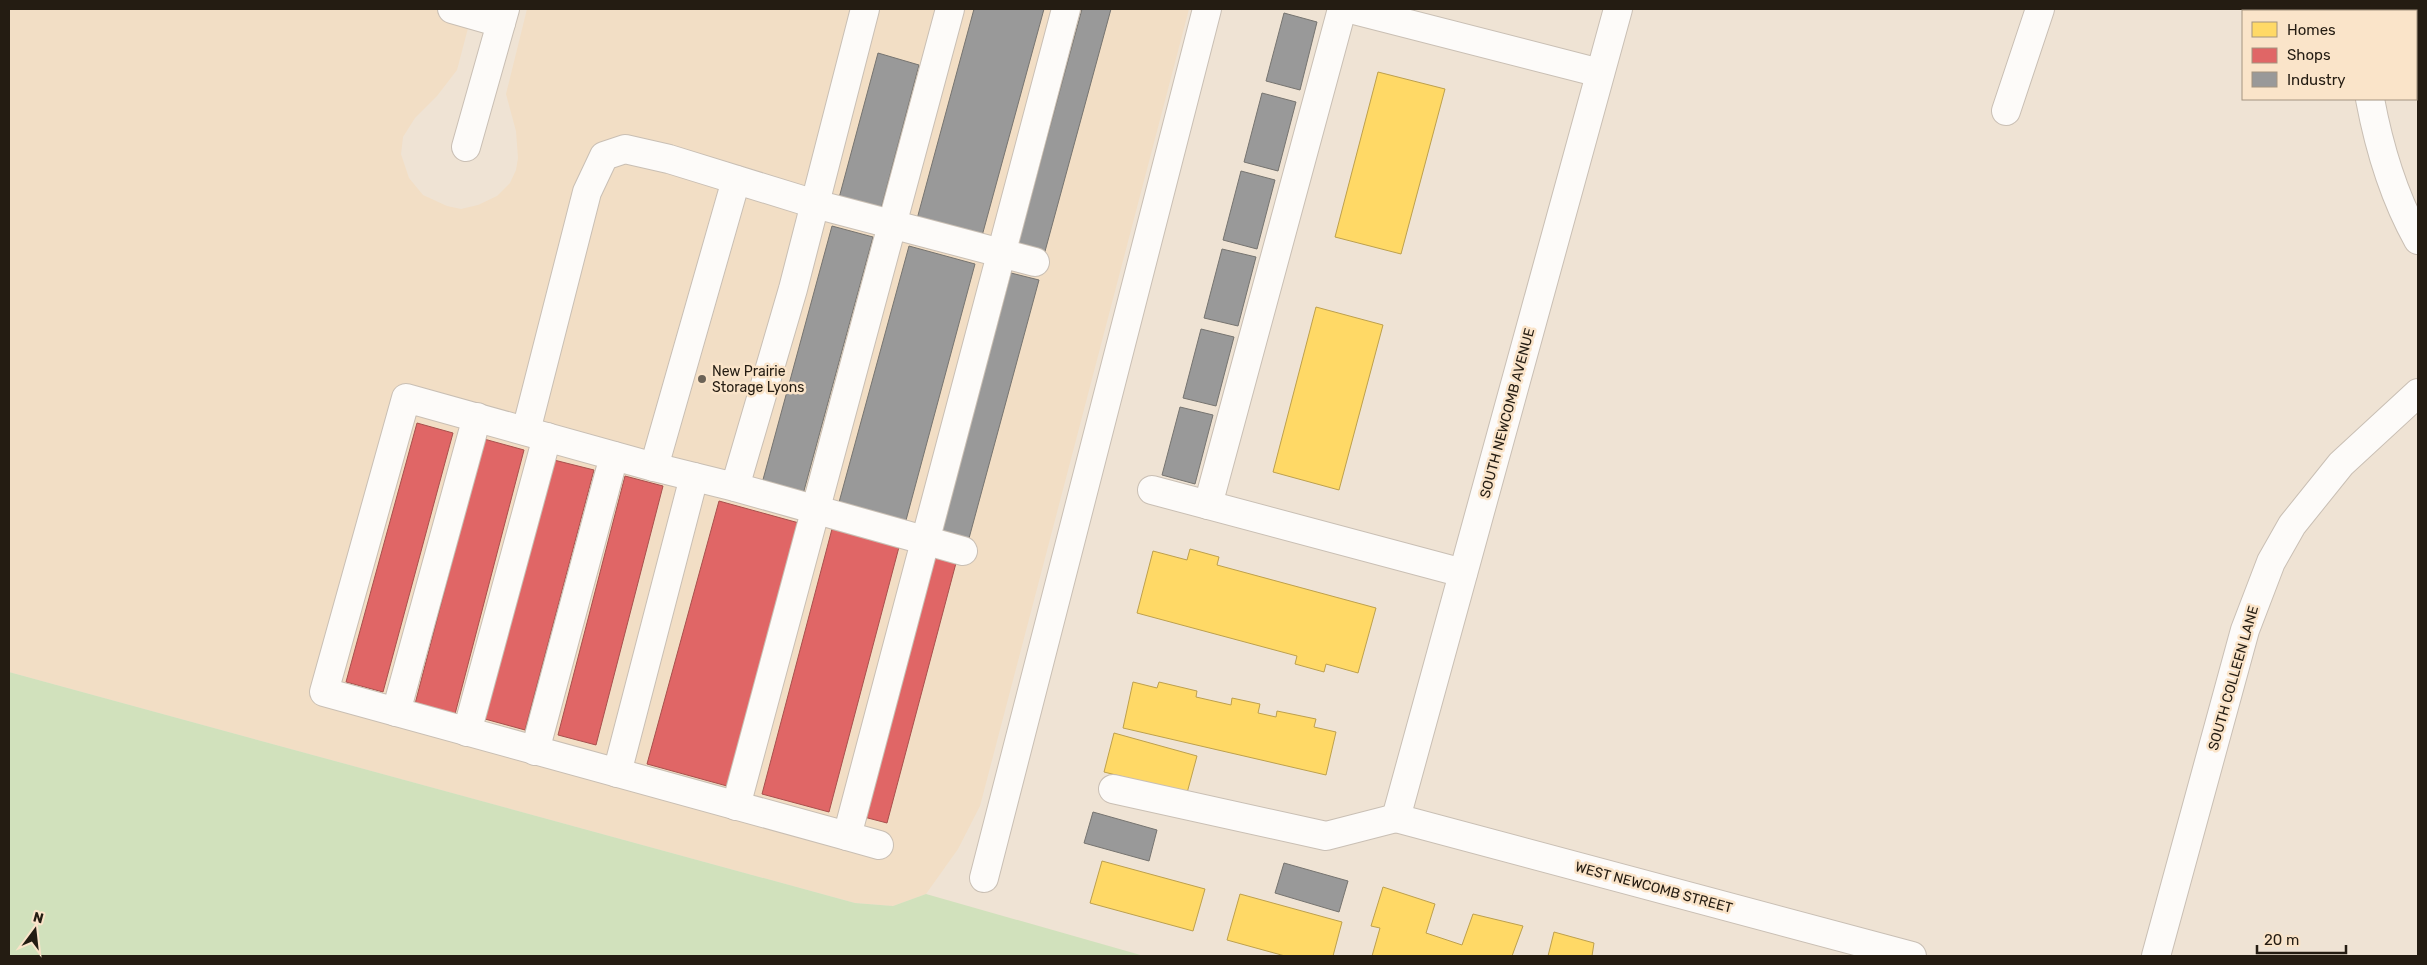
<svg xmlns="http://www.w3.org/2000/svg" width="2427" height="965" viewBox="0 0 2427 965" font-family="Rubik,sans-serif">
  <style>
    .built { fill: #f2dec5 }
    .green { fill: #d1e1bc }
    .homes { fill: #ffd966; stroke: #bda04d }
    .shops { fill: #e06666; stroke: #a8504d }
    .industry { fill: #999; stroke: #767470 }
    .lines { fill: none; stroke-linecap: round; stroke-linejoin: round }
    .minor-casing { stroke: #c9bfb4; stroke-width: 30 }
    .minor { stroke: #fdfbf9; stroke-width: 28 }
    .poi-dot { fill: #6b6256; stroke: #fae4c9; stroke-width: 2 }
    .labels { text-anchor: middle; stroke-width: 5; stroke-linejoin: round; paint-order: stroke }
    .poi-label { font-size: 14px; fill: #241c12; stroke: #fae4c9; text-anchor: start }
    .street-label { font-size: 14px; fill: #241c12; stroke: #fae4c9 }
  </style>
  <rect width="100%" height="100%" fill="#efe3d4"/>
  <polygon class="built" points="9,9 473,9 457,70 437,96 415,118 403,137 401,154 409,178 423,195 447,206 461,209 478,205 497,196 510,183 516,170 518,158 516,131 506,94 527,9 1189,9 980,806 958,849 926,894 893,906 855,903 9,672"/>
  <polygon class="green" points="9,672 855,903 893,906 926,894 1144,956 9,956"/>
  <g class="homes">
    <polygon points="1378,72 1445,89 1401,254 1335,237"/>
    <polygon points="1316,307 1383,325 1339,490 1273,472"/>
    <polygon points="1190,549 1219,557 1217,565 1376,608 1358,673 1326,664 1324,672 1295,664 1297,656 1137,613 1153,551 1187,560"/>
    <polygon points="1133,682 1157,688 1159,682 1197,691 1196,697 1231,705 1232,698 1260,704 1258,713 1276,717 1277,711 1316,719 1314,727 1336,732 1326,775 1123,728"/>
    <polygon points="1114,733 1197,756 1187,793 1104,772"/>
    <polygon points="1102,861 1205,889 1193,931 1090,903"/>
    <polygon points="1383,887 1435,904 1426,933 1462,945 1473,914 1523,926 1512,956 1372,956 1380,928 1371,926"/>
    <polygon points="1240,894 1342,922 1333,956 1285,956 1227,940"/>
    <polygon points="1554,932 1594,943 1592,956 1548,956"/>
  </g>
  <g class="shops">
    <polygon points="417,423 453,433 383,692 346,682"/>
    <polygon points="484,439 524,450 455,714 415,704"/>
    <polygon points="554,460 594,470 525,730 485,719"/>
    <polygon points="625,476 663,486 596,745 558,735"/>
    <polygon points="719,501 799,523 727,786 647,764"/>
    <polygon points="832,529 899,547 829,812 762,794"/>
    <polygon points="934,557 956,563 887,823 864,817"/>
  </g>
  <g class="industry">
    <polygon points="974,9 1044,9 982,236 917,219"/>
    <polygon points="1082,9 1111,9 1044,255 1017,248"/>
    <polygon points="1284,13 1317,22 1300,90 1266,81"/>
    <polygon points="878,53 919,65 881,209 839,198"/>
    <polygon points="1262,93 1296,102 1278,171 1244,162"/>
    <polygon points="1241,171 1275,180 1257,249 1223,240"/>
    <polygon points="832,226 873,237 802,498 761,487"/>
    <polygon points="909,246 975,264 905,524 838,506"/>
    <polygon points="1222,249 1256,257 1238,326 1204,318"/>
    <polygon points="1011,273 1039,280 968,542 940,535"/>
    <polygon points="1201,329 1234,337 1216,406 1183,398"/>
    <polygon points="1180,407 1213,415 1195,484 1162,475"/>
    <polygon points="1093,812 1157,830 1149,861 1084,843"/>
    <polygon points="1284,863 1348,881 1339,912 1275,893"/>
  </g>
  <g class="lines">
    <defs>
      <g id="minor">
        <polyline points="452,9 501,23"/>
        <polyline points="865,9 793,289 735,487 654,467 406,398 324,692 847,836 1066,9"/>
        <polyline points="1350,9 1600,73"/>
        <polyline points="2353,9 2354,11"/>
        <path d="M2370,99C2379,147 2394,197 2418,240"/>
        <polyline points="2006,111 2040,9"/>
        <polyline points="466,147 505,9"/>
        <polyline points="526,431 587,192 604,156 625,149 669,159 815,204 1035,262"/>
        <polyline points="654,467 736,180"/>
        <polyline points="735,487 963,551"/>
        <polyline points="1152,490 1463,573"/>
        <polyline points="1208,505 1342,9"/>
        <polyline points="396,712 477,417"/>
        <polyline points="467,732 547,437"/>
        <polyline points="535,751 614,456"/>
        <polyline points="617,773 694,477"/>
        <polyline points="1113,789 1326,836 1396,818"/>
        <polyline points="736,806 950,9"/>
        <polyline points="1396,818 1618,9"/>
        <polyline points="1396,818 1912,956"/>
        <polyline points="847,836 879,845"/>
        <polyline points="984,878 1207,9"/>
        <polyline points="2156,956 2245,630 2271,562 2292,525 2341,464 2418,393"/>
      </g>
    </defs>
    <use href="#minor" class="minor-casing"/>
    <use href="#minor" class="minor"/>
  </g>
  <circle class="poi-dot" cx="702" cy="379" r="5"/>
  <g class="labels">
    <g class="poi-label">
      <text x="712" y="376">New Prairie<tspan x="712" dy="16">Storage Lyons</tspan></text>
    </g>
    <g class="street-label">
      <text transform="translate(1507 413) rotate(-75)" y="5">SOUTH NEWCOMB AVENUE</text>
      <text transform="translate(2233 678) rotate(-74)" y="5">SOUTH COLLEEN LANE</text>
      <text transform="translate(1654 887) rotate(15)" y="5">WEST NEWCOMB STREET</text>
    </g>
  </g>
  <rect width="2427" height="965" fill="none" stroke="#241c12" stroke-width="20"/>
  <rect x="2242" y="10" width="175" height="90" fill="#fae4c9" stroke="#a49480"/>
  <rect x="2252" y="22" width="25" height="15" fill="#ffd966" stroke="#a49480"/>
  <text x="2287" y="35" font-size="15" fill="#241c12">Homes</text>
  <rect x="2252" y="48" width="25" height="15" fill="#e06666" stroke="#a49480"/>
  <text x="2287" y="60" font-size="15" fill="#241c12">Shops</text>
  <rect x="2252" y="72" width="25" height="15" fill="#999999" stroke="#a49480"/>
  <text x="2287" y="85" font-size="15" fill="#241c12">Industry</text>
  <g transform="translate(35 930) rotate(15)" stroke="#fae4c9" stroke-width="4" paint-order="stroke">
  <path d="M0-4L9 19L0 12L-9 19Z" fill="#241c12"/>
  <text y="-8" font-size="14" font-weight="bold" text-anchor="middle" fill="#241c12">N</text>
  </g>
  <path d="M2257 945v8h89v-8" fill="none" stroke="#241c12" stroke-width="2.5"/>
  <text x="2264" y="945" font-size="15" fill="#241c12" stroke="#fae4c9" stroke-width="4" paint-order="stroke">20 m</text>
</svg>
